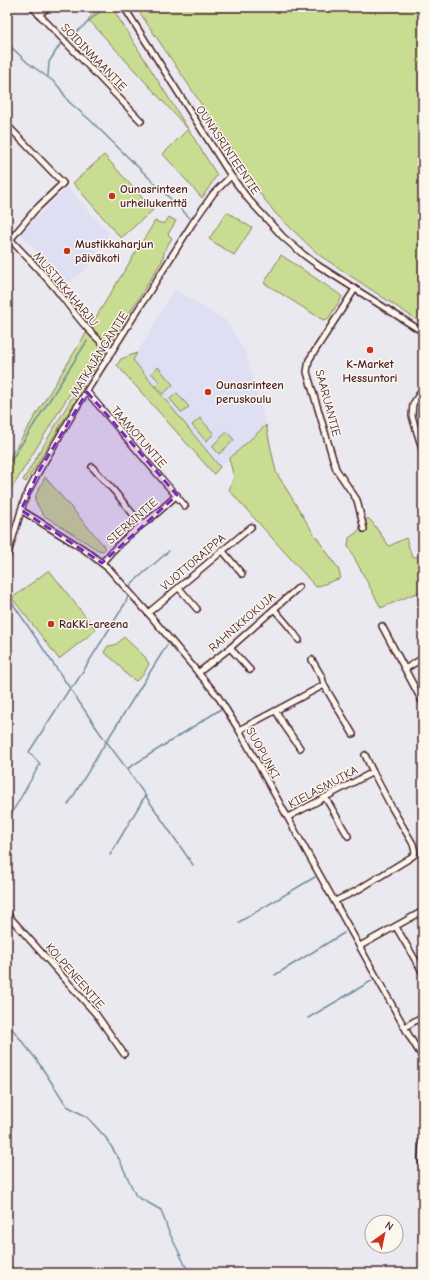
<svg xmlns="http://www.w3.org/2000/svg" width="430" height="1280" viewBox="0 0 430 1280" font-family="'Comic Neue',sans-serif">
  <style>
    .built { fill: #dedff3 }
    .green { fill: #c9dd92; stroke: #8a7e5e }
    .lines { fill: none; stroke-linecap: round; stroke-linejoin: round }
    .stream { stroke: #728d9f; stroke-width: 1.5 }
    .minor-casing { stroke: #4a1f2b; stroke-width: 8 }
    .minor { stroke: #fbf7ec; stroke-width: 5 }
    .marked { fill: #7b2cbf; fill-opacity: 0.2; stroke: #7b2cbf; stroke-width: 3; stroke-dasharray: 8 5; stroke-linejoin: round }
    .poi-dot { fill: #c8321e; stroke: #fbf7ec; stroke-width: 1.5 }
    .labels { text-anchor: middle; stroke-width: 3; stroke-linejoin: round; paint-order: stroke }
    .street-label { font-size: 12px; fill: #4a1f2b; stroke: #fbf7ec }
    .poi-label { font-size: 12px; font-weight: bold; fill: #4a1f2b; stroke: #fbf7ec; text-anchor: start }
  </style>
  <rect width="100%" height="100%" fill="#eae9f0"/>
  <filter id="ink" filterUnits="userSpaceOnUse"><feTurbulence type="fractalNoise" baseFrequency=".025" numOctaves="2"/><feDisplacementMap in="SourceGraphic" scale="8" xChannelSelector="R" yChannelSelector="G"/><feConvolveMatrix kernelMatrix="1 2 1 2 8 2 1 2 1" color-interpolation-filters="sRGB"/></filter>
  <g filter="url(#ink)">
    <g class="built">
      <polygon points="67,187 109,233 87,268 67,285 20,234"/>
      <polygon points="174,289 225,320 230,326 246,353 266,425 220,467 133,360"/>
    </g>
    <g class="green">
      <polygon points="101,7 111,7 113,9 217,175 202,198 163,154 188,129 88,19"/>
      <polygon points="136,7 423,7 423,324 319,255 276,214 243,172 225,137 216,127 192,90"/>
      <polygon points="104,155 153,210 121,238 73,183"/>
      <polygon points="227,212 252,228 234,255 209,239"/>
      <polygon points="169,217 176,221 168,234 172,238 165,249 162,261 90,376 80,377 7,496 7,480 10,457 155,221 160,223 165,223"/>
      <polygon points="281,255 339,294 342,297 328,319 323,320 264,283"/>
      <polygon points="137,353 133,360 220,467 214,474 117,365 121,359"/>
      <polygon points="158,367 173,385 163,394 156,386 160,382 151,373"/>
      <polygon points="85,385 26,482 23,480 79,386"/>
      <polygon points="177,393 189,407 182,413 170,399"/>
      <polygon points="200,418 214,434 206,441 192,425"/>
      <polygon points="266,425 276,472 312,531 338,568 341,578 316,587 229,490 234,477 229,459"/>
      <polygon points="227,432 234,440 219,454 212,446"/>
      <polygon points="45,477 106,548 103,551 98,550 43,515 35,501 36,495"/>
      <polygon points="368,518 372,522 389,546 406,538 412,557 423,556 423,597 419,592 381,608 348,546 349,538 357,532"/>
      <polygon points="49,570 96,630 59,659 12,598"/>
      <path d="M124,637L145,657L149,664L143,675L136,681L128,676L117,663L104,652L108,646C116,646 119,642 124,637Z"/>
    </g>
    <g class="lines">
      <g class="stream">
        <polyline points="7,43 28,63 53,81 59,87 69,102 90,120 190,218"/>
        <polyline points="48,76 49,62 61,43 80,29 105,7"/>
        <polyline points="7,467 87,341"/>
        <polyline points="130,589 130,585 169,551"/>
        <polyline points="7,595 100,733 127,769 193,865"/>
        <polyline points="127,769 221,709"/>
        <polyline points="68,805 106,742 167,645"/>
        <polyline points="9,818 40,764 29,752 70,688 75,684 126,602 129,593"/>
        <polyline points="110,855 145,796"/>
        <polyline points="239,922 315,877"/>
        <polyline points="275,975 344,933"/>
        <polyline points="308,1018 373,980"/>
        <polyline points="7,1024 13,1030 36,1059 67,1106 87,1117 106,1138 119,1159 136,1196 161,1210 168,1230 189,1273"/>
      </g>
      <defs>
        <g id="minor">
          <polyline points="32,7 141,121"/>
          <polyline points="124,7 231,176 249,200 262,214 283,237 304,255 319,266 423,332"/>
          <polyline points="39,15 48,7"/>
          <polyline points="7,125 63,183 35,210 10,240"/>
          <path d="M7,236C23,253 40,270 55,288C74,312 88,333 112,351"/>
          <polyline points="355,289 309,360 307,372 336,469 357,500 364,529"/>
          <polyline points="423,388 413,404 412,416 423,452"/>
          <polyline points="87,392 185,506"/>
          <polyline points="92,467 115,492 141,524"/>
          <polyline points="21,510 85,550 109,569 148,613 217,695 239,730 411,1039 423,1058"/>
          <polyline points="222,550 242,574"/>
          <polyline points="7,557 24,501 29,490 39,471 78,405 192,224 213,194 231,176"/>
          <path d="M102,563C116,545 133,531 151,518C160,511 168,503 177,495"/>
          <polyline points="179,588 197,609"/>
          <polyline points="274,609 291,629 299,640"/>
          <polyline points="148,613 251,527"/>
          <polyline points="382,626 423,703"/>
          <polyline points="230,648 250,670"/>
          <polyline points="312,660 322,677 324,685 353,734"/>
          <polyline points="405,669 423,658"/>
          <polyline points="198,673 230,648 299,587"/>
          <polyline points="276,711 284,725 300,748"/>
          <polyline points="239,730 324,685"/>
          <polyline points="365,755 373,772"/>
          <polyline points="325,797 348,836"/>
          <polyline points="288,817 373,772 392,808 413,844 415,852 414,855 410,858 356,891 335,901"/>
          <polyline points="7,914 96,1014 124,1054"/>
          <polyline points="396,927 423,973"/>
          <polyline points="360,946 423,911"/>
          <polyline points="405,1027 423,1016"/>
          <polyline points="423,1132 421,1158 423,1170"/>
          <polyline points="7,1268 10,1273"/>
        </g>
      </defs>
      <use href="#minor" class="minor-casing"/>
      <use href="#minor" class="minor"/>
    </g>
  </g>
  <path class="marked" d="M87,392L177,495L102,563L21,510L39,471Z"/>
  <g class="poi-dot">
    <circle cx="112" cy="196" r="4"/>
    <circle cx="67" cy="251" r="4"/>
    <circle cx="370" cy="350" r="4"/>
    <circle cx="208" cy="392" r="4"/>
    <circle cx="51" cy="624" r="4"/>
  </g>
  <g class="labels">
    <g class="street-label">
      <text transform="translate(94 57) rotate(46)" y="4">SOIDINMAANTIE</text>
      <text transform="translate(228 150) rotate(56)" y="4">OUNASRINTEENTIE</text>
      <text transform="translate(66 289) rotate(50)" y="4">MUSTIKKAHARJU</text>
      <text transform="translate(99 354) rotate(-58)" y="4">MATKAJÄNGÄNTIE</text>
      <text transform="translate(328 403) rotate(75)" y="4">SAARUANTIE</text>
      <text transform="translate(139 437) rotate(49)" y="4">TAAMOTUNTIE</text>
      <text transform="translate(132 521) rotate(-41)" y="4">SIERKINTIE</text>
      <text transform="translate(193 562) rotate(-40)" y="4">VUOTTORAIPPA</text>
      <text transform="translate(242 622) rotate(-41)" y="4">RAHNIKKOKUJA</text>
      <text transform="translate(263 753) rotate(61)" y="4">SUOPUNKI</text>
      <text transform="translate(323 787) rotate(-28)" y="4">KIELASMUTKA</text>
      <text transform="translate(75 976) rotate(49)" y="4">KOLPENEENTIE</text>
    </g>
    <g class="poi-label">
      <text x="120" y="193">Ounasrinteen<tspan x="120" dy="14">urheilukenttä</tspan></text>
      <text x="75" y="248">Mustikkaharjun<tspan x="75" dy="14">päiväkoti</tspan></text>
      <text x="370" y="368" text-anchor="middle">K-Market<tspan x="370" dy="14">Hessuntori</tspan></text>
      <text x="216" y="389">Ounasrinteen<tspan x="216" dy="14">peruskoulu</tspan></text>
      <text x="59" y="628">RaKKi-areena</text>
    </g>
  </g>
  <rect width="430" height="1280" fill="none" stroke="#fbf7ec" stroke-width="24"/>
  <rect x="12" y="12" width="406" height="1256" fill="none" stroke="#4a1f2b" stroke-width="1.5" filter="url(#ink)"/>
  <g transform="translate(384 1234) rotate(33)"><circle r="19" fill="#fbf7ec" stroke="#b4a19f"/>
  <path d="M0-3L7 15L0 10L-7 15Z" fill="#c8321e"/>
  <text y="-6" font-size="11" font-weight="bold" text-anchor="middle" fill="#4a1f2b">N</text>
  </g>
</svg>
